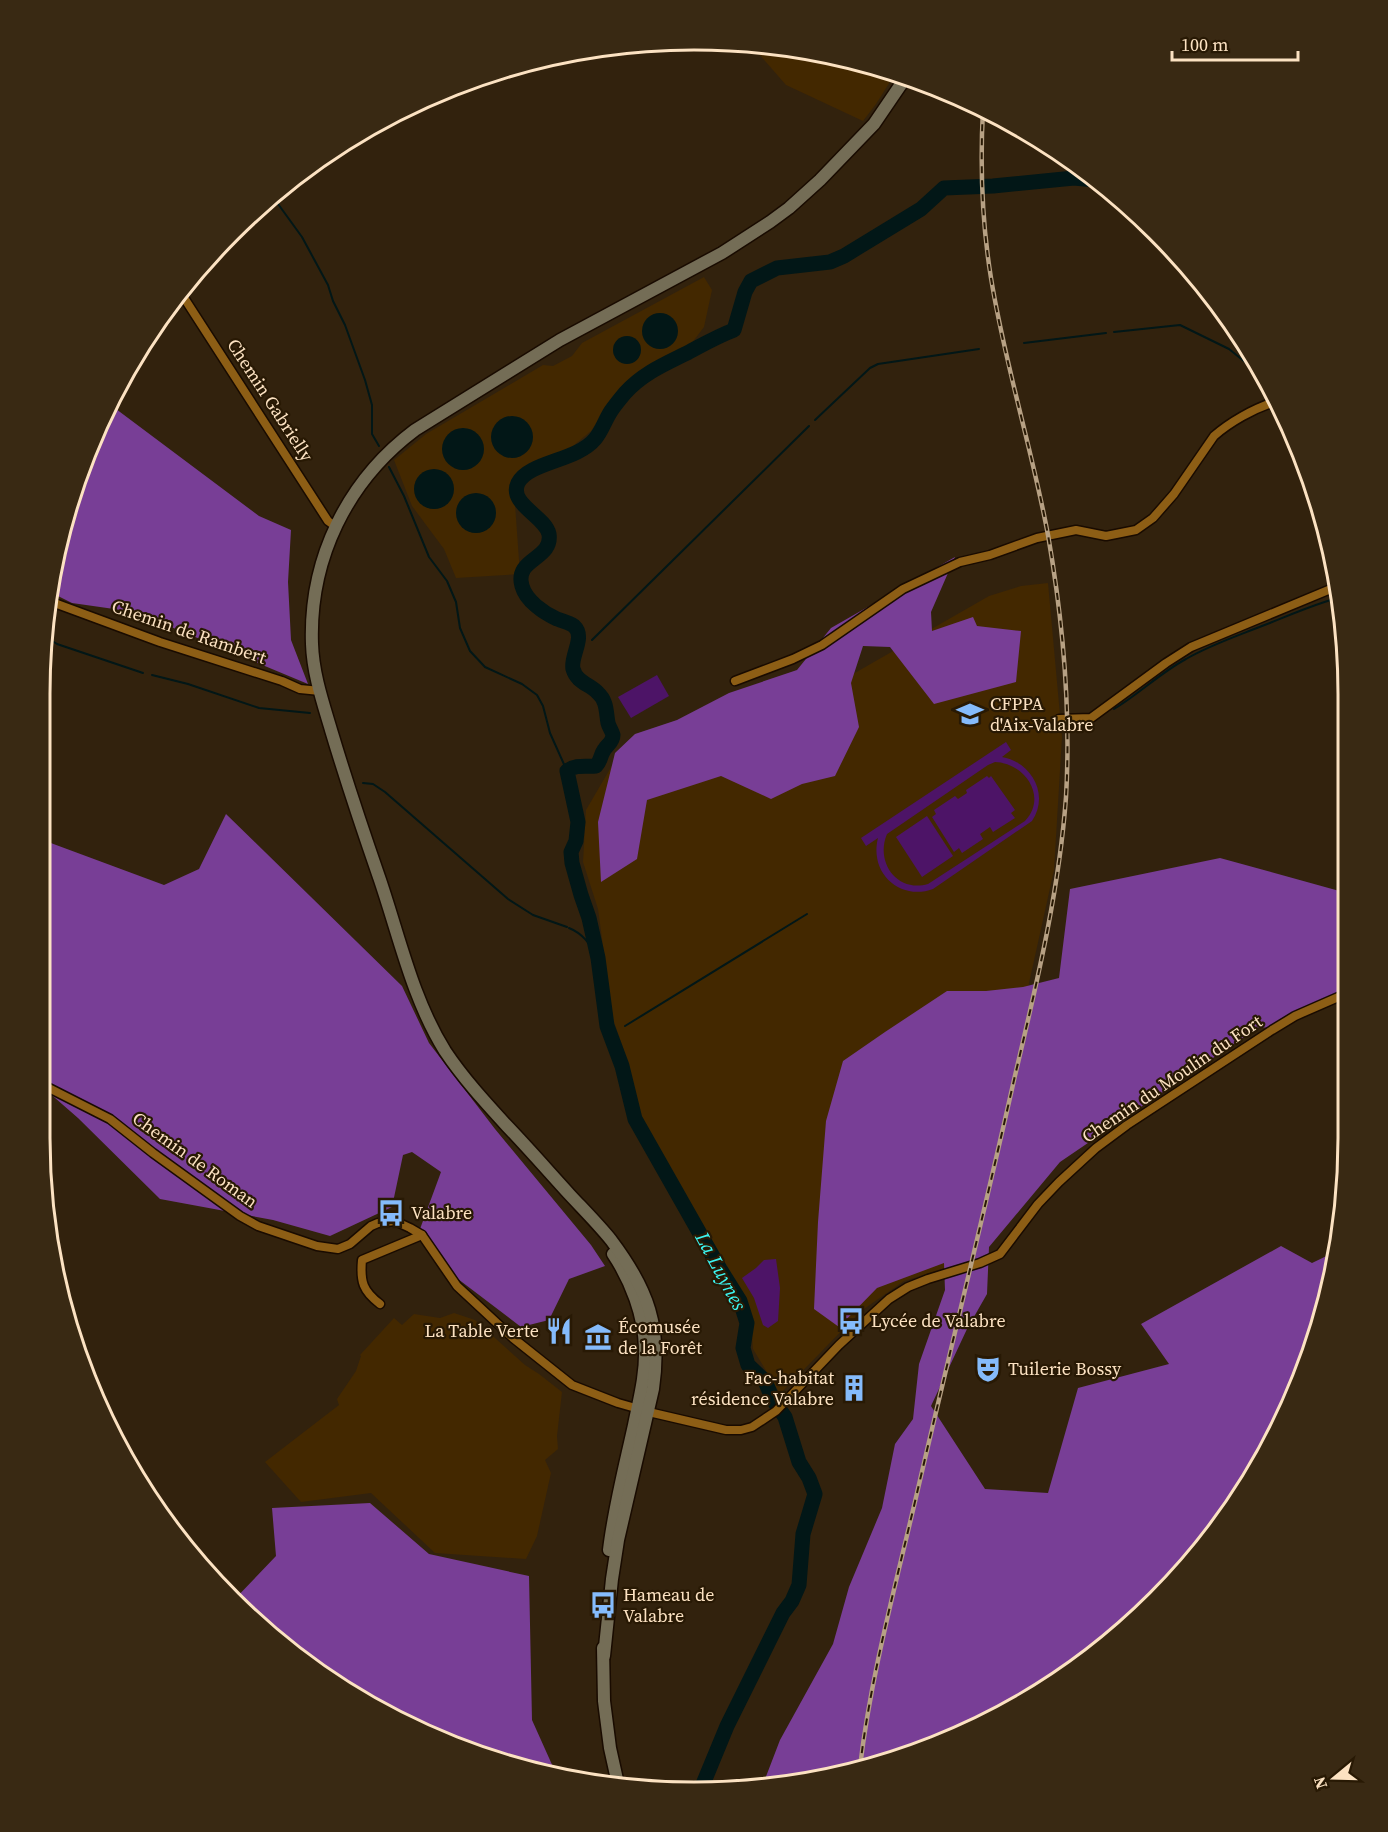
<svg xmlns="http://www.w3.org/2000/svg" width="1388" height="1832" viewBox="0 0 1388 1832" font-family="'Source Serif 4',serif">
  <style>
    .built { fill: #432800 }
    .green { fill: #4d1467; fill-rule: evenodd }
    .forest { fill: #783e96 }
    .water { fill: #021717 }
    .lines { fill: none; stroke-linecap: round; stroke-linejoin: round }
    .stream { stroke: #021717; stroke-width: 2 }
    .river { stroke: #021717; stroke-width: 15 }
    .street-casing { stroke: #190b00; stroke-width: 11 }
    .secondary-casing { stroke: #190b00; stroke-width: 15 }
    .street { stroke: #8d5e15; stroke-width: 8 }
    .secondary { stroke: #746d56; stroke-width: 12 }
    .rail-casing { stroke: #b7a184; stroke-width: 4.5 }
    .rail { stroke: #281904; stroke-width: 2; stroke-dasharray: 7; stroke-linecap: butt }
    .labels { text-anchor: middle; stroke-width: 4.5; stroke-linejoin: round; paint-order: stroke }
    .street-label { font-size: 18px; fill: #fce2c2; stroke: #281904 }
    .poi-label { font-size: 18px; fill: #fce2c2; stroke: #281904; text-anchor: start }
    .water-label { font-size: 20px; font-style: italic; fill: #3cf6f2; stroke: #281904 }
    .rim { fill: none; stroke: #fce2c2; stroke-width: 3 }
  </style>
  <rect width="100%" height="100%" fill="#32220d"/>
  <g class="built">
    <polygon points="751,45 821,52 895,74 876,104 863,121 786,85"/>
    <polygon points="704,277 712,290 704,327 691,344 631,381 610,403 591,431 567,451 520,479 516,485 515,504 520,574 456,578 444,549 412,506 394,460 426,434 543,365 553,366 572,356 582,343"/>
    <polygon points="1048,583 1062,737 1054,870 1016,1042 964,1262 904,1281 861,1311 780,1394 753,1349 750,1308 639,1114 624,1051 613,1019 598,909 583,862 586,810 617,757 759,728 989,596 1021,586"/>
    <polygon points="454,1313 475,1320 525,1365 539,1374 562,1392 557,1436 558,1449 545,1460 551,1473 537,1536 526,1559 435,1553 371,1493 301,1502 265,1462 339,1405 337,1399 356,1371 361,1356 360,1355 394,1318 402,1325 414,1314 440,1318"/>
  </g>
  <g class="green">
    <polygon points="657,675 669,696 631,718 618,697"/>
    <path d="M1006,742L1011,750L1002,757C1031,762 1050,794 1032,821L933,889C900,901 869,873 878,838L866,846L861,838ZM995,762C1025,763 1048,797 1025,821L928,884C897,893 875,862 887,834L988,765Z"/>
    <polygon points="987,776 989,778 991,776 1015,810 1011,813 1015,818 993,832 990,827 980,834 983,839 962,853 959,848 954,852 932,817 936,814 934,810 955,796 958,799 967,793 966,790"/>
    <polygon points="927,816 953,856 922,877 896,837"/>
    <polygon points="776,1259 780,1288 778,1321 768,1328 763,1325 754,1298 742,1278 756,1268 764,1260"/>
  </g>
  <g class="forest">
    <polygon points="108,403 259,516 291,530 288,582 291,640 308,684 135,612 72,603 50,592 61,524"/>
    <polygon points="955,557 931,612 932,631 973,617 977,626 1021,631 1016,682 934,704 890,647 863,646 851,683 859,727 835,776 802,784 771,799 721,776 647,800 637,859 601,882 598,822 615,753 635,734 677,720 729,693 797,670 831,628"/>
    <polygon points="226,814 402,986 429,1043 495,1129 591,1245 605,1266 569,1279 549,1320 521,1327 458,1279 420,1229 441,1172 412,1152 403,1155 392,1207 330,1236 273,1220 160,1199 78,1118 39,1084 40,839 164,885 199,869"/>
    <polygon points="1220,858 1343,892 1343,1000 1284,1026 1257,1028 1060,1162 989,1247 987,1294 967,1329 931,1406 985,1489 1048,1493 1078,1388 1169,1364 1141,1324 1281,1246 1312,1263 1337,1251 1314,1349 1239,1502 1157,1601 1058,1682 905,1758 762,1787 780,1740 833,1644 849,1587 882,1508 895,1444 913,1419 919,1364 945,1290 944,1263 877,1288 839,1327 814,1309 818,1222 826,1121 843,1061 885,1032 947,991 986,991 1023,987 1059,978 1070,889"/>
    <polygon points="370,1503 429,1554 529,1576 532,1720 558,1778 404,1725 296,1658 232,1602 276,1556 272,1508"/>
  </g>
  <g class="water">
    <circle cx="660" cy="331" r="18"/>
    <circle cx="627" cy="350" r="14"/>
    <circle cx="512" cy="437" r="21"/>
    <circle cx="463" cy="449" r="21"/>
    <circle cx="434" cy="489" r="20"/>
    <circle cx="476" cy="513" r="20"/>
  </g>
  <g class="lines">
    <g class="stream">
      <polyline points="273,197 302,237 328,285 333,301 345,325 365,380 372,405 372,434 379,446"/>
      <polyline points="1114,332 1180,325 1229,349 1261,375"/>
      <polyline points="1024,343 1106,333"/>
      <polyline points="815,420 870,368 878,364 979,349"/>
      <polyline points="389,467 404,496 429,557 447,581 456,602 460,628 470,651 485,667 522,684 537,695 543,706 550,733 567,771"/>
      <polyline points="43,635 57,644 143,673"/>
      <polyline points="592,640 809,426"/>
      <polyline points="573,660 580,653"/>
      <polyline points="152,675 188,684 259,708 310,713"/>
      <path d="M1114,709C1139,694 1160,673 1186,659C1210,645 1237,636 1262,626C1288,616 1314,604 1341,597"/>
      <polyline points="363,783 373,784 385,792 508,899 533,915 567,927"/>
      <path d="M569,928C584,934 590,945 598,958"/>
      <polyline points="625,1026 807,914"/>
    </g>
    <path class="river" d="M701,1789L727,1726L783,1613L792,1601L799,1585L803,1534L815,1494L809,1478L799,1462L785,1417L773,1400L765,1381L748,1365L743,1348L747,1323L740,1301L720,1269L635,1119L622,1066L607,1026L598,958L589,918L581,895L572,863L571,852L576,841L578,822L567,771C576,764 586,767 596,766C601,761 600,756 604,750C607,745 613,742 613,735C612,731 609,727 608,723C606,712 607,701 598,693C590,684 577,683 573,669C570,656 586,637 574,626C570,623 563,621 557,619C544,613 526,601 522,586C514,558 553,560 549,534C545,516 508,504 518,483C528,462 577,461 595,439C602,431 605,420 611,411C615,405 620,399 625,393C643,373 665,364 689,352C704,344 718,336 734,330L745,292L751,281L777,268L830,262L844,256L921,209L944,188L993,186L1074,178L1095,180"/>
    <defs>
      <g id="street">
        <polyline points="179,290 328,521 335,526"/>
        <polyline points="49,601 160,642 282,681 300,689 320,691"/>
        <path d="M735,681L793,659L822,645L903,589L960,562L990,555L1037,538L1076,530L1106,536L1136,530L1153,518L1174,494L1214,436C1230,422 1253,409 1274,402"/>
        <polyline points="1059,719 1091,718 1166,663 1191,647 1338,586"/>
        <polyline points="39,1083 110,1119 153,1153 240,1216 258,1226 317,1246 338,1249 350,1244 371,1226 378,1223 395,1221 410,1228 422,1235 457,1286 513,1338 572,1385 618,1403 653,1413 726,1430 741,1430 752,1427 776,1411 839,1345 889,1299 908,1287 928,1279 980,1263 1000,1254 1038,1204 1059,1182 1096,1148 1127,1125 1272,1030 1295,1016 1343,995"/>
        <path d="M380,1304C363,1291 360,1282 362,1260L422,1235"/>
      </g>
      <g id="secondary">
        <path d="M609,1550C614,1508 625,1466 634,1425C639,1400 646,1374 645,1348C644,1315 631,1281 613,1254"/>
        <polyline points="603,1648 604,1701 610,1748 618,1784"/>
        <path d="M604,1656L612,1579L618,1540L653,1389C662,1327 648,1289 611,1240C598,1224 584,1210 570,1195C549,1172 529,1149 507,1126C485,1102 463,1078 445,1051C412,998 399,935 379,877C362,828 346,780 331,730C323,703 313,674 312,644C309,559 347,481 415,430L560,340L722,253L770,222L789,208L820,180L874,124L906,77"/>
      </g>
    </defs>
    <use href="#street" class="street-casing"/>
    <use href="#secondary" class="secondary-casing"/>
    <use href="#street" class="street"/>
    <use href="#secondary" class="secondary"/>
    <defs>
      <path id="rail" d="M860,1767C871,1674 896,1584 917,1493C949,1355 983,1218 1014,1080C1036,986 1059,893 1066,797C1071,710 1063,621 1048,535C1032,449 1005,365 991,278C982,223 980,165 983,109"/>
    </defs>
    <use href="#rail" class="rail-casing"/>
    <use href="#rail" class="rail"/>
  </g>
  <defs>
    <symbol id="university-bare" viewBox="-9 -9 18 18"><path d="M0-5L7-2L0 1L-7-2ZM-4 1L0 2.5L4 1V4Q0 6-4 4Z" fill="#85bbfb" stroke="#281904" stroke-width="2.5" paint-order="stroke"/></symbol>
    <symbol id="bus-bare" viewBox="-9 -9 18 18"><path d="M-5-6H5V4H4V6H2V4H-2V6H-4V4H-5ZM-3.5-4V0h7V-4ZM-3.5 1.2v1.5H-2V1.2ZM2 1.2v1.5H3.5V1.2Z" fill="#85bbfb" stroke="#281904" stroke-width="2.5" paint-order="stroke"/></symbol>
    <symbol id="restaurant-bare" viewBox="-9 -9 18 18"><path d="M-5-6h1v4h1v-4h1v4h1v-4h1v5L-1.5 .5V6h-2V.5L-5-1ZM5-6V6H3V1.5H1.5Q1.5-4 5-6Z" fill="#85bbfb" stroke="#281904" stroke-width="2.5" paint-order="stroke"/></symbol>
    <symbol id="museum-bare" viewBox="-9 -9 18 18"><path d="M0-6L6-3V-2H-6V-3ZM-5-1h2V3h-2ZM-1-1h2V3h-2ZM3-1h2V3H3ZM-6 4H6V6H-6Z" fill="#85bbfb" stroke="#281904" stroke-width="2.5" paint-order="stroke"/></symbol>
    <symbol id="theatre-bare" viewBox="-9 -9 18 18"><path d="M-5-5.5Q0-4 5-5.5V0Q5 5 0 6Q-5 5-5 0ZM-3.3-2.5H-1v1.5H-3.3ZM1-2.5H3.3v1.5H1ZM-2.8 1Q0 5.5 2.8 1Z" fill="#85bbfb" stroke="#281904" stroke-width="2.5" paint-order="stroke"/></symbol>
    <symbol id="building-bare" viewBox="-9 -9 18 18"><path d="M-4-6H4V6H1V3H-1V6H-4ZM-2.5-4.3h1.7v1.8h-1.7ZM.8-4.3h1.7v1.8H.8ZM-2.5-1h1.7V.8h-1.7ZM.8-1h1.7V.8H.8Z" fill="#85bbfb" stroke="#281904" stroke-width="2.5" paint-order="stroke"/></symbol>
  </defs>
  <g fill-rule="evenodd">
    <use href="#university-bare" x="951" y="695" width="38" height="38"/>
    <use href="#bus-bare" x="372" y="1194" width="38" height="38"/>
    <use href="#bus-bare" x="832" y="1302" width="38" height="38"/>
    <use href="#restaurant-bare" x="540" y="1312" width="38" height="38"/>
    <use href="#museum-bare" x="579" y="1318" width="38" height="38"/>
    <use href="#theatre-bare" x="969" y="1350" width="38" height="38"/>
    <use href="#building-bare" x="835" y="1369" width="38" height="38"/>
    <use href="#bus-bare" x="584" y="1586" width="38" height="38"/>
  </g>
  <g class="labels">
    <g class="street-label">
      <text transform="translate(270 400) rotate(57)" y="6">Chemin Gabrielly</text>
      <text transform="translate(189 632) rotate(19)" y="6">Chemin de Rambert</text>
      <text transform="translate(1172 1079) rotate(-34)" y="6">Chemin du Moulin du Fort</text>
      <text transform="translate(195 1160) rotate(36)" y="6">Chemin de Roman</text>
    </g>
    <g class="poi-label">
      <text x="990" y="710">CFPPA<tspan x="990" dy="21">d'Aix-Valabre</tspan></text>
      <text x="411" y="1219">Valabre</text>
      <text x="871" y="1327">Lycée de Valabre</text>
      <text x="618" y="1333">Écomusée<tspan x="618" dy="21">de la Forêt</tspan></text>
      <text x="539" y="1337" text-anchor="end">La Table Verte</text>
      <text x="1008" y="1375">Tuilerie Bossy</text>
      <text x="834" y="1384" text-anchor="end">Fac-habitat<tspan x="834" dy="21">résidence Valabre</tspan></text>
      <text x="623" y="1601">Hameau de<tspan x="623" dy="21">Valabre</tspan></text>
    </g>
    <g class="water-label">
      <text transform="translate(721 1271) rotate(62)" y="7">La Luynes</text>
    </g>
  </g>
  <path d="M0 0H1388V1832H0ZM694 50H694A644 644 0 0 1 1338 694V1138A644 644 0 0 1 694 1782H694A644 644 0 0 1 50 1138V694A644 644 0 0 1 694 50Z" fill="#392913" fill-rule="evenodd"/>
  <path class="rim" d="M694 50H694A644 644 0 0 1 1338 694V1138A644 644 0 0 1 694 1782H694A644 644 0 0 1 50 1138V694A644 644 0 0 1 694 50Z"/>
  <g transform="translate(1334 1778) rotate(251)" stroke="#281904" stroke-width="4.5" paint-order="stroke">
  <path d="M0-4.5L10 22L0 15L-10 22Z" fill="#fce2c2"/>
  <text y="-9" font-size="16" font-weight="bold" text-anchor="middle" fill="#fce2c2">N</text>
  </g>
  <path d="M1172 51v9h126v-9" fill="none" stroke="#fce2c2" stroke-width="3"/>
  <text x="1181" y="51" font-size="18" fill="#fce2c2" stroke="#281904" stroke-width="4.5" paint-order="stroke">100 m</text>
</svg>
